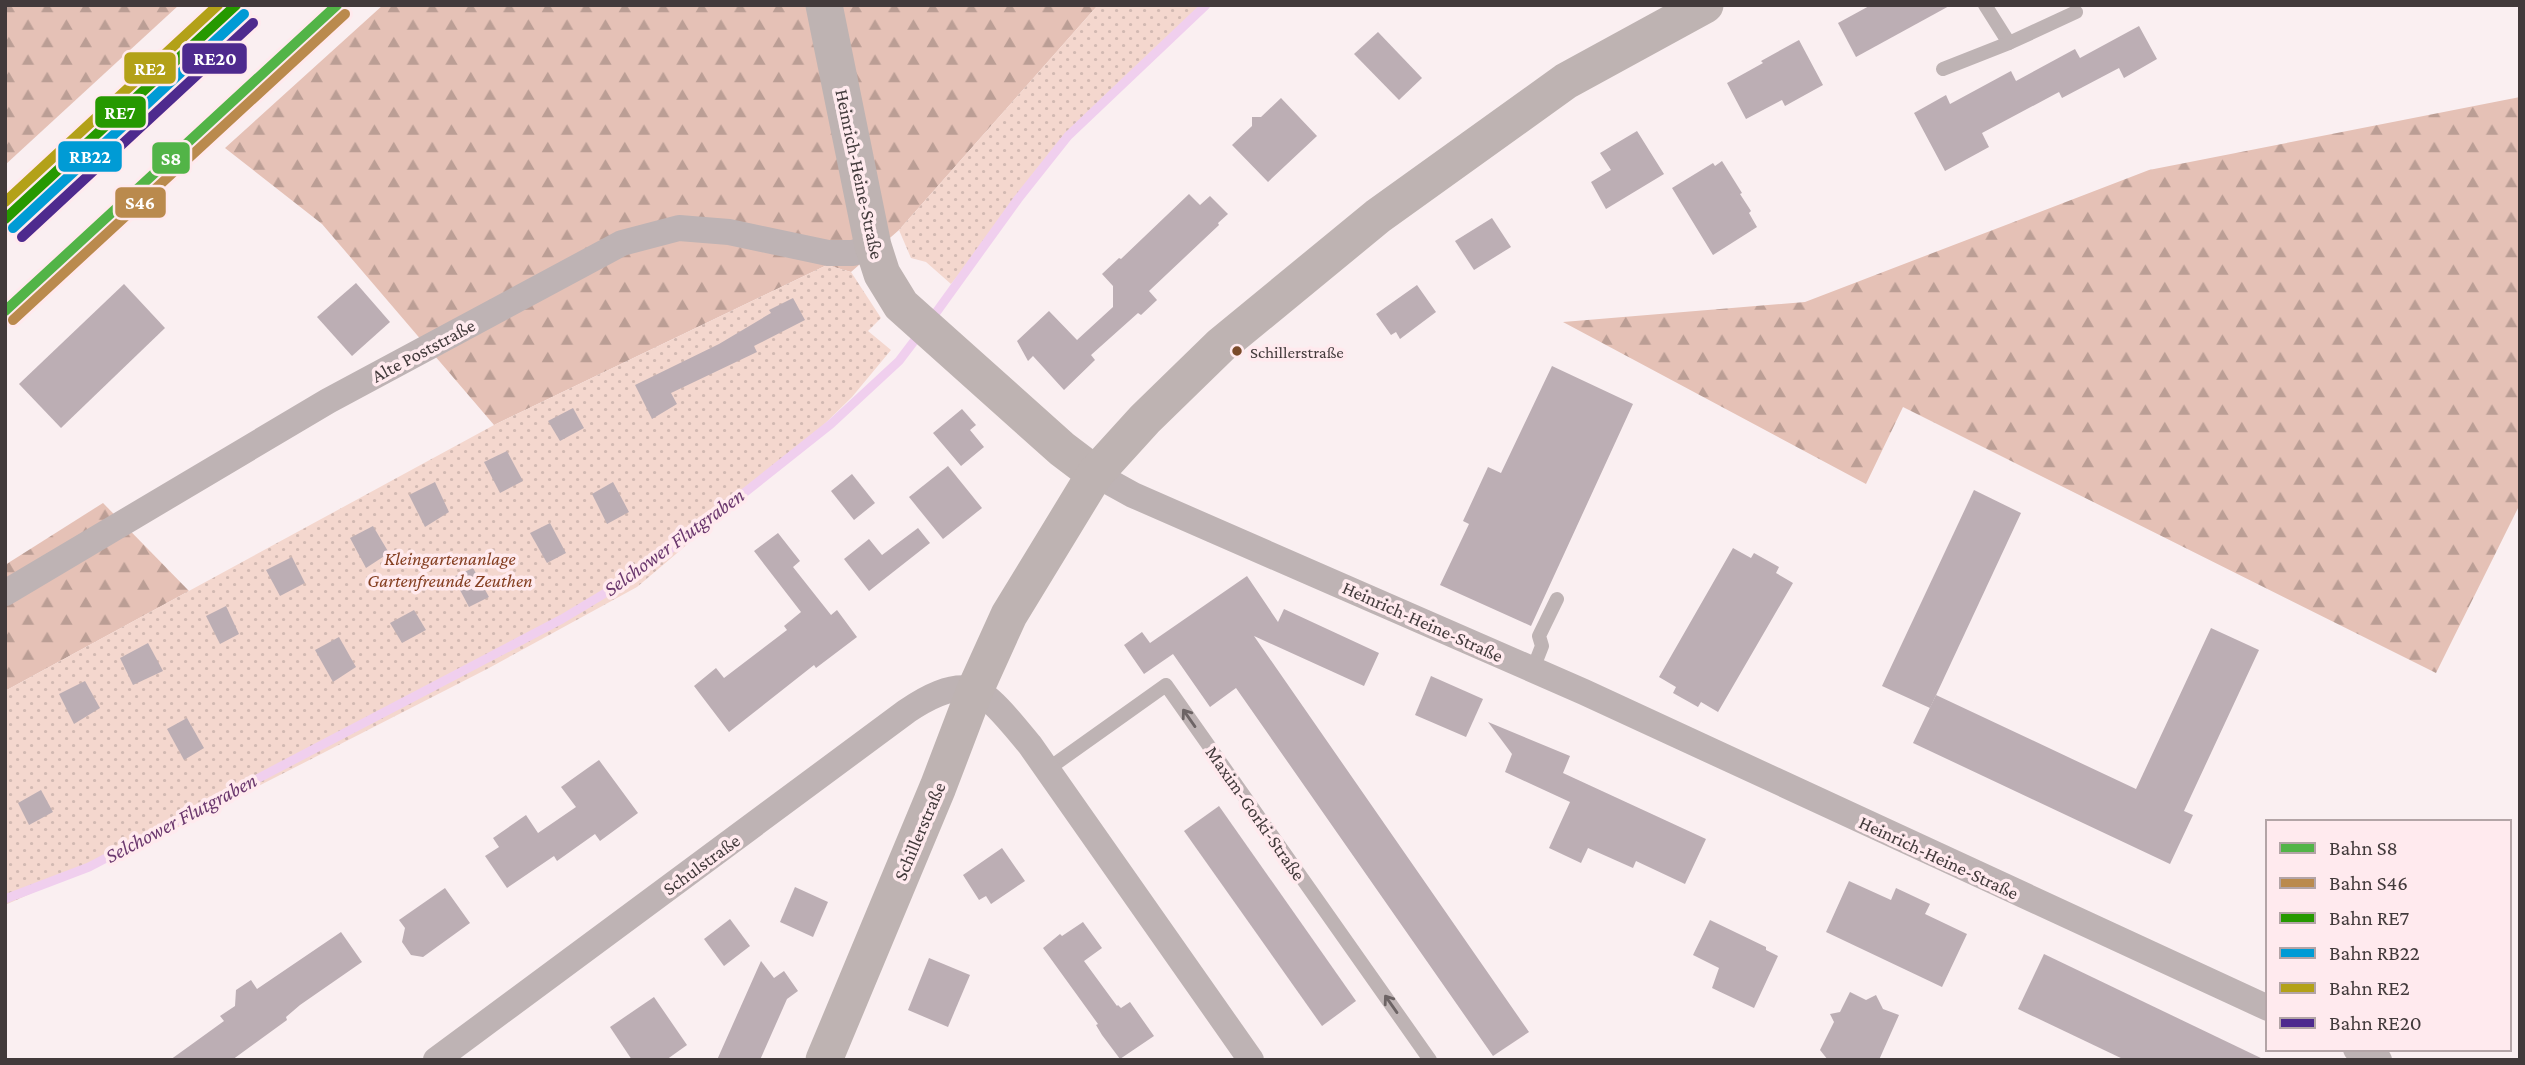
<svg xmlns="http://www.w3.org/2000/svg" width="2525" height="1065" viewBox="0 0 2525 1065" font-family="'Crimson Pro',serif">
  <style>
    .forest { fill: url(#forest-firs) }
    .garden { fill: url(#garden-dots) }
    .lines { fill: none; stroke-linecap: round; stroke-linejoin: round }
    .stream { stroke: #f0cfee; stroke-width: 9 }
    .building { fill: #bcaeb4 }
    .lane { stroke: #beb3b4; stroke-width: 14 }
    .street { stroke: #beb3b4; stroke-width: 26 }
    .secondary { stroke: #beb3b2; stroke-width: 37 }
    .rail-1-casing { stroke: #ffeaee; stroke-width: 16 }
    .rail-2-casing { stroke: #ffeaee; stroke-width: 16 }
    .rail-3-casing { stroke: #ffeaee; stroke-width: 16 }
    .rail-4-casing { stroke: #ffeaee; stroke-width: 16 }
    .rail-5-casing { stroke: #ffeaee; stroke-width: 16 }
    .rail-6-casing { stroke: #ffeaee; stroke-width: 16 }
    .rail-1 { stroke: #52b447; stroke-width: 10 }
    .rail-2 { stroke: #ba8a4d; stroke-width: 10 }
    .rail-3 { stroke: #269900; stroke-width: 10 }
    .rail-4 { stroke: #009bd5; stroke-width: 10 }
    .rail-5 { stroke: #b3a118; stroke-width: 10 }
    .rail-6 { stroke: #4e2a8e; stroke-width: 10 }
    .oneway { stroke: #6d6465 }
    .bus-dot { fill: #7a4b2a; stroke: #ffeaee; stroke-width: 2.5 }
    .labels { text-anchor: middle; stroke-width: 7; stroke-linejoin: round; paint-order: stroke }
    .bus-label { font-size: 17px; fill: #423a3b; stroke: #ffeaee; text-anchor: start }
    .street-label { font-size: 19px; fill: #423a3b; stroke: #ffeaee }
    .park-label { font-size: 19px; font-style: italic; fill: #843e20; stroke: #ffeaee }
    .water-label { font-size: 21px; font-style: italic; fill: #6b386e; stroke: #ffeaee }
    .line-badge { stroke: #ffeaee; stroke-width: 2.5 }
    .badge-label { font-size: 19px; text-anchor: middle; font-weight: bold; fill: #fff }
  </style>
  <defs>
    <pattern id="forest-firs" width="22" height="20" patternUnits="userSpaceOnUse" patternTransform="scale(1.75)"><rect width="22" height="20" fill="#e5c1b6"/><path d="M5 1l3.5 6h-7zM16 11l3.5 6h-7z" fill="#bb9e95"/></pattern>
    <pattern id="garden-dots" width="8" height="8" patternUnits="userSpaceOnUse" patternTransform="scale(1.75)"><rect width="8" height="8" fill="#f4d7ce"/><path d="M2 2h.1M6 6h.1" fill="none" stroke="#d2b9b2" stroke-width="1.8" stroke-linecap="round"/></pattern>
  </defs>
  <rect width="100%" height="100%" fill="#faeff1"/>
  <g class="forest">
    <polygon points="5,5 179,5 5,165"/>
    <polygon points="383,5 1098,5 899,230 851,272 827,265 494,425 322,224 225,148"/>
    <polygon points="2520,97 2520,504 2436,673 1903,407 1866,484 1563,322 1805,302 2149,170"/>
    <polygon points="103,503 189,591 5,691 5,565"/>
  </g>
  <g class="garden">
    <polygon points="1098,5 1204,5 1102,98 951,284 926,262 911,258 899,230"/>
    <polygon points="827,265 851,272 881,318 868,331 891,350 852,397 794,454 637,587 489,668 159,837 5,905 5,691 494,425"/>
  </g>
  <g class="lines">
    <g class="stream">
      <polyline points="930,321 1018,199 1068,136 1206,5"/>
      <polyline points="5,899 89,867 562,619 637,574 734,501 831,424 899,361 921,332"/>
    </g>
  </g>
  <g class="building">
    <polygon points="1871,5 1951,5 1856,57 1838,23"/>
    <polygon points="2139,26 2157,59 2124,78 2119,68 2062,98 2059,92 1982,133 1989,147 1945,171 1914,113 1946,95 1950,104 2011,71 2016,81 2075,49 2080,58"/>
    <polygon points="1378,32 1422,78 1399,100 1354,54"/>
    <polygon points="1799,40 1823,85 1785,106 1782,100 1746,119 1727,83 1763,63 1761,61"/>
    <polygon points="1281,98 1317,136 1268,182 1232,145 1252,126 1252,117 1261,117"/>
    <polygon points="1637,131 1664,174 1606,209 1591,182 1611,170 1600,153"/>
    <polygon points="1722,161 1742,193 1740,194 1751,211 1749,213 1757,227 1713,255 1672,188 1713,163 1715,166"/>
    <polygon points="1189,194 1200,205 1210,196 1228,214 1218,223 1219,225 1149,291 1157,300 1141,315 1138,313 1091,355 1095,360 1064,390 1033,356 1028,361 1017,341 1049,311 1077,340 1113,307 1113,286 1102,274 1119,258 1121,259"/>
    <polygon points="1492,218 1511,247 1474,270 1455,241"/>
    <polygon points="356,283 390,322 352,356 317,317"/>
    <polygon points="124,284 165,328 61,428 19,384"/>
    <polygon points="1417,285 1436,312 1400,339 1396,332 1391,335 1376,314"/>
    <polygon points="793,298 805,320 754,346 757,352 671,393 677,404 652,419 635,385 719,344 771,313 769,310"/>
    <polygon points="1552,366 1633,404 1531,626 1440,585 1469,524 1463,521 1488,467 1501,473"/>
    <polygon points="573,408 584,428 560,441 548,421"/>
    <polygon points="962,409 976,425 970,430 984,447 961,466 933,433"/>
    <polygon points="507,451 523,481 500,493 484,462"/>
    <polygon points="948,466 982,508 943,539 909,497"/>
    <polygon points="852,474 875,503 854,520 831,491"/>
    <polygon points="435,482 449,512 425,527 409,495"/>
    <polygon points="613,482 629,512 607,524 592,494"/>
    <polygon points="1974,490 2021,513 1930,708 1882,686"/>
    <polygon points="550,523 566,553 547,563 530,533"/>
    <polygon points="373,526 389,553 366,568 350,538"/>
    <polygon points="918,528 930,543 869,591 844,559 869,539 882,555"/>
    <polygon points="778,533 800,561 793,567 831,615 837,610 857,637 816,668 814,665 729,732 694,686 716,668 724,678 787,630 784,626 801,612 754,551"/>
    <polygon points="1733,548 1751,558 1754,553 1779,567 1776,573 1793,583 1718,712 1701,702 1698,707 1673,693 1676,687 1659,677"/>
    <polygon points="292,557 305,583 280,596 266,570"/>
    <polygon points="473,568 489,597 469,607 453,577"/>
    <polygon points="1247,576 1278,622 1284,609 1379,653 1364,686 1254,636 1529,1032 1493,1056 1236,688 1210,707 1173,654 1144,674 1124,645 1142,632 1150,643"/>
    <polygon points="226,606 239,634 220,644 206,616"/>
    <polygon points="414,610 426,630 402,643 390,623"/>
    <polygon points="2211,628 2259,650 2184,811 2193,815 2170,864 1913,743 1936,695 2136,789"/>
    <polygon points="339,637 356,667 333,682 315,650"/>
    <polygon points="148,643 163,671 133,685 120,658"/>
    <polygon points="1431,676 1483,699 1466,737 1415,715"/>
    <polygon points="85,681 100,708 74,724 59,694"/>
    <polygon points="187,718 204,748 184,760 167,729"/>
    <polygon points="1488,722 1570,756 1563,773 1706,839 1685,884 1636,861 1633,868 1588,848 1581,863 1549,848 1570,802 1505,772 1512,754"/>
    <polygon points="599,760 638,813 600,841 595,834 557,861 554,856 507,888 485,856 499,847 493,838 526,815 538,833 576,807 561,787"/>
    <polygon points="41,790 53,812 29,825 18,803"/>
    <polygon points="1219,806 1356,1001 1322,1026 1184,831"/>
    <polygon points="1002,848 1025,881 991,904 986,896 979,900 963,875"/>
    <polygon points="1849,881 1891,900 1896,888 1930,904 1925,914 1967,934 1942,987 1826,932"/>
    <polygon points="795,887 828,902 813,937 780,922"/>
    <polygon points="445,888 470,923 423,957 411,955 402,942 405,928 399,920"/>
    <polygon points="730,919 750,946 724,966 704,939"/>
    <polygon points="1710,920 1766,947 1766,950 1778,956 1754,1008 1712,988 1719,968 1693,955"/>
    <polygon points="1083,922 1102,948 1084,961 1117,1006 1118,1005 1121,1008 1130,1002 1154,1036 1120,1059 1102,1035 1096,1025 1098,1024 1043,948 1060,934 1062,936"/>
    <polygon points="341,932 362,962 300,1005 286,1017 287,1020 232,1060 170,1060 224,1021 220,1016 235,1006 236,990 251,980 257,989"/>
    <polygon points="2044,954 2265,1060 2125,1060 2018,1009"/>
    <polygon points="929,958 970,975 948,1027 908,1010"/>
    <polygon points="761,961 774,978 784,971 798,991 787,999 760,1060 717,1060"/>
    <polygon points="1850,992 1866,1000 1876,995 1883,1009 1899,1015 1879,1060 1828,1060 1820,1050 1834,1022 1830,1014 1840,1012"/>
    <polygon points="654,997 687,1045 666,1060 632,1060 610,1027"/>
  </g>
  <g class="lines">
    <g class="lane">
      <polyline points="1985,5 2009,43 2076,12"/>
      <polyline points="1943,69 2009,43"/>
      <polyline points="1533,669 1542,646 1539,636 1557,599"/>
      <polyline points="1048,769 1166,685 1430,1060"/>
    </g>
    <g class="street">
      <polyline points="1095,474 1133,495 1584,692 2268,1008"/>
      <polyline points="5,593 328,401 622,243 679,228 729,232 828,253 853,253 873,246"/>
      <polyline points="2356,1049 2379,1060"/>
      <path d="M436,1060L907,711C925,699 952,683 974,690C991,695 1018,731 1030,745L1251,1060"/>
    </g>
    <g class="secondary">
      <polyline points="824,5 873,246 882,274 901,305 1062,449 1095,474"/>
      <polyline points="824,1060 938,787 975,690 1009,615 1095,474 1145,419 1221,345 1378,216 1566,81 1705,5"/>
    </g>
    <defs>
      <polyline id="rail-1" points="5,311 337,5"/>
      <polyline id="rail-2" points="13,320 345,14"/>
      <polyline id="rail-3" points="5,219 236,5"/>
      <polyline id="rail-4" points="13,228 244,14"/>
      <polyline id="rail-5" points="5,202 218,5"/>
      <polyline id="rail-6" points="22,237 253,23"/>
    </defs>
    <use href="#rail-1" class="rail-1-casing"/>
    <use href="#rail-2" class="rail-2-casing"/>
    <use href="#rail-3" class="rail-3-casing"/>
    <use href="#rail-4" class="rail-4-casing"/>
    <use href="#rail-5" class="rail-5-casing"/>
    <use href="#rail-6" class="rail-6-casing"/>
    <use href="#rail-1" class="rail-1"/>
    <use href="#rail-2" class="rail-2"/>
    <use href="#rail-3" class="rail-3"/>
    <use href="#rail-4" class="rail-4"/>
    <use href="#rail-5" class="rail-5"/>
    <use href="#rail-6" class="rail-6"/>
  </g>
  <defs><path id="oneway-shaft" d="M-6 0H5M1.5-3L5.5 0L1.5 3" fill="none" stroke-width="1.6" stroke-linecap="round" stroke-linejoin="round" transform="scale(1.75)"/></defs>
  <g class="oneway">
    <use href="#oneway-shaft" transform="translate(1189 718) rotate(-125)"/>
    <use href="#oneway-shaft" transform="translate(1391 1004) rotate(-125)"/>
  </g>
  <circle class="bus-dot" cx="1237" cy="351" r="6"/>
  <g class="labels">
    <g class="bus-label">
      <text x="1250" y="358">Schillerstraße</text>
    </g>
    <g class="street-label">
      <text transform="translate(860 174) rotate(78)" y="7">Heinrich-Heine-Straße</text>
      <text transform="translate(423 350) rotate(-28)" y="7">Alte Poststraße</text>
      <text transform="translate(1423 621) rotate(24)" y="7">Heinrich-Heine-Straße</text>
      <text transform="translate(1256 813) rotate(55)" y="7">Maxim-Gorki-Straße</text>
      <text transform="translate(919 831) rotate(-67)" y="7">Schillerstraße</text>
      <text transform="translate(1939 857) rotate(25)" y="7">Heinrich-Heine-Straße</text>
      <text transform="translate(701 864) rotate(-36)" y="7">Schulstraße</text>
    </g>
    <g class="park-label">
      <text x="450" y="565">Kleingartenanlage<tspan x="450" dy="22">Gartenfreunde Zeuthen</tspan></text>
    </g>
    <g class="water-label">
      <text transform="translate(674 542) rotate(-36)" y="7">Selchower Flutgraben</text>
      <text transform="translate(181 818) rotate(-28)" y="7">Selchower Flutgraben</text>
    </g>
  </g>
  <g class="line-badge">
    <rect x="181" y="42" width="67" height="33" rx="7" fill="#4e2a8e"/>
    <rect x="123" y="51" width="54" height="34" rx="7" fill="#b3a118"/>
    <rect x="94" y="95" width="53" height="34" rx="7" fill="#269900"/>
    <rect x="57" y="140" width="66" height="33" rx="7" fill="#009bd5"/>
    <rect x="151" y="141" width="40" height="34" rx="7" fill="#52b447"/>
    <rect x="114" y="186" width="53" height="33" rx="7" fill="#ba8a4d"/>
  </g>
  <g class="badge-label">
    <text x="215" y="65">RE20</text>
    <text x="150" y="75">RE2</text>
    <text x="120" y="119">RE7</text>
    <text x="90" y="163">RB22</text>
    <text x="171" y="165">S8</text>
    <text x="140" y="209">S46</text>
  </g>
  <rect width="2525" height="1065" fill="none" stroke="#423a3b" stroke-width="14"/>
  <rect x="2266" y="820" width="245" height="231" fill="#ffeaee" stroke="#b3a4a6" stroke-width="2"/>
  <rect x="2280" y="843" width="35" height="10" fill="#52b447" stroke="#b3a4a6" stroke-width="2"/>
  <text x="2329" y="855" font-size="21" fill="#423a3b">Bahn S8</text>
  <rect x="2280" y="878" width="35" height="10" fill="#ba8a4d" stroke="#b3a4a6" stroke-width="2"/>
  <text x="2329" y="890" font-size="21" fill="#423a3b">Bahn S46</text>
  <rect x="2280" y="913" width="35" height="10" fill="#269900" stroke="#b3a4a6" stroke-width="2"/>
  <text x="2329" y="925" font-size="21" fill="#423a3b">Bahn RE7</text>
  <rect x="2280" y="948" width="35" height="10" fill="#009bd5" stroke="#b3a4a6" stroke-width="2"/>
  <text x="2329" y="960" font-size="21" fill="#423a3b">Bahn RB22</text>
  <rect x="2280" y="983" width="35" height="10" fill="#b3a118" stroke="#b3a4a6" stroke-width="2"/>
  <text x="2329" y="995" font-size="21" fill="#423a3b">Bahn RE2</text>
  <rect x="2280" y="1018" width="35" height="10" fill="#4e2a8e" stroke="#b3a4a6" stroke-width="2"/>
  <text x="2329" y="1030" font-size="21" fill="#423a3b">Bahn RE20</text>
</svg>
